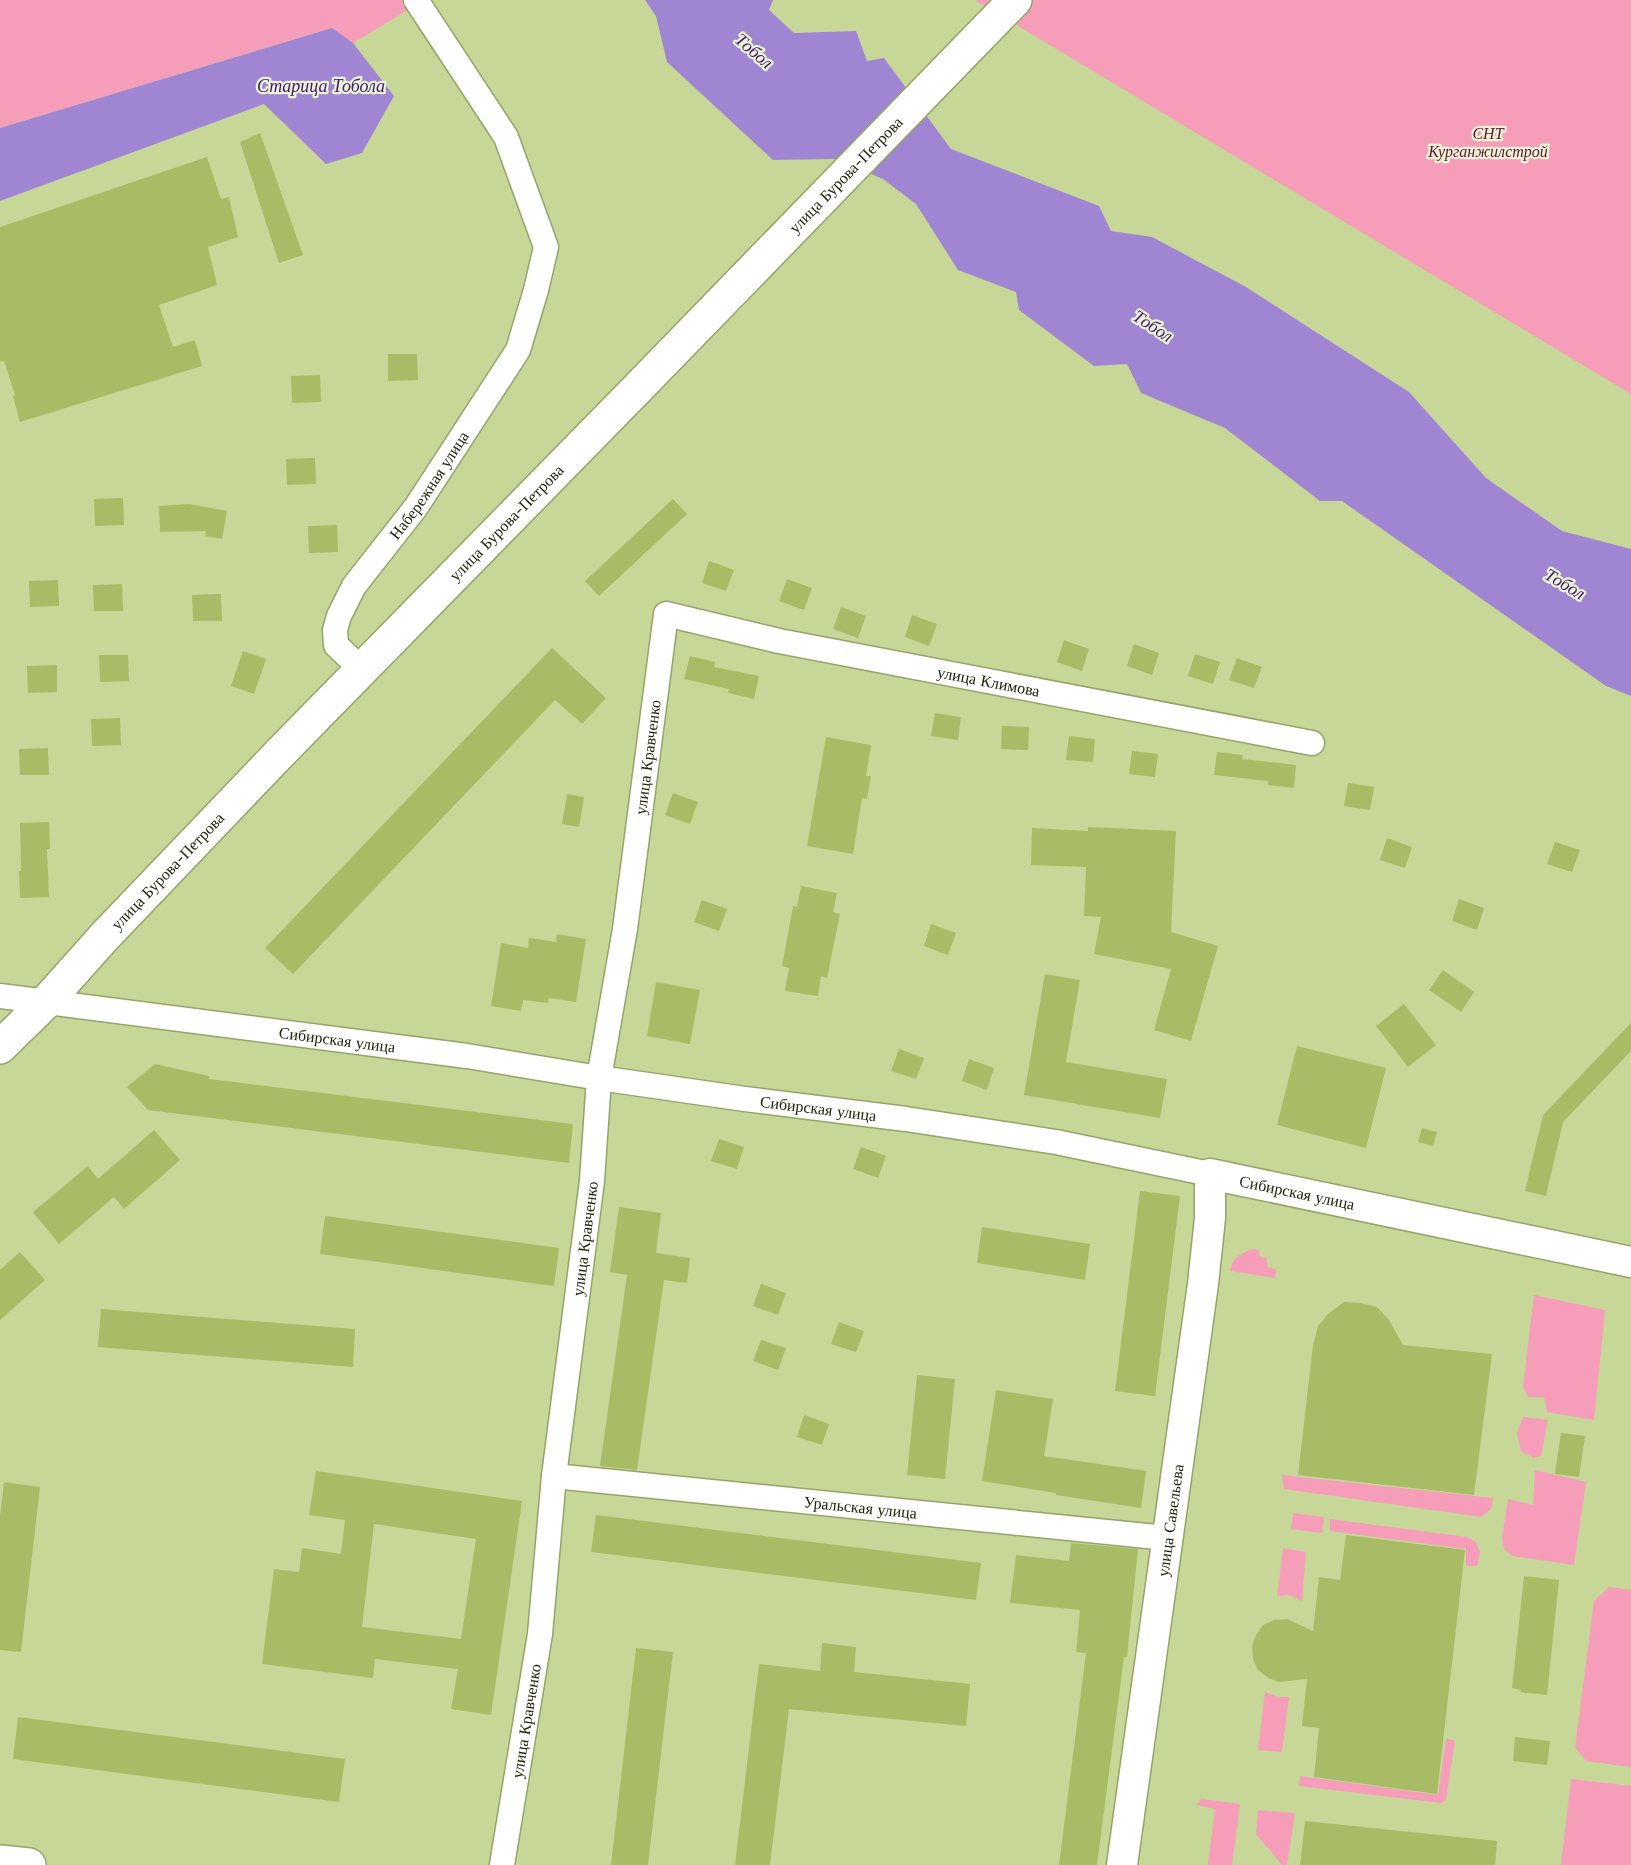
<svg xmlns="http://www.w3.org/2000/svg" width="1631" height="1865" viewBox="0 0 1631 1865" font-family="'Libre Baskerville',serif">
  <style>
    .green { fill: #f69db9 }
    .water { fill: #a085d2 }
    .building { fill: #a8bc66; fill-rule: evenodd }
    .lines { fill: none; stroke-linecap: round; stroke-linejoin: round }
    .minor-casing { stroke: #95a467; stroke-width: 27 }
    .tertiary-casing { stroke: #95a467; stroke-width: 33 }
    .secondary-casing { stroke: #95a467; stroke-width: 36 }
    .minor { stroke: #fff; stroke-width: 24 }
    .tertiary { stroke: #fff; stroke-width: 30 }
    .secondary { stroke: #fff; stroke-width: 33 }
    .labels { text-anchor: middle; stroke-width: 4.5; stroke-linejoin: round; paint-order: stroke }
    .park-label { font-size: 16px; font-style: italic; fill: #631335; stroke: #ebf4d4 }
    .street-label { font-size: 16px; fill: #20260d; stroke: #ebf4d4 }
    .water-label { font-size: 18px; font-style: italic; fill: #421772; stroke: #ebf4d4 }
  </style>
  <rect width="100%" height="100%" fill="#c7d798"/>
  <g class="green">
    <polygon points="0,0 406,0 411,8 353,43 331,28 0,128"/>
    <polygon points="975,0 1631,0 1631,394"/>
    <path d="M1252,1249L1259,1250V1256L1267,1258V1267L1276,1269L1275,1278L1230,1271C1232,1258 1240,1254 1252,1249Z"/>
    <polygon points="1534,1295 1605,1310 1594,1420 1547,1412 1544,1397 1528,1397 1523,1387"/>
    <polygon points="1523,1417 1548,1420 1541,1456 1534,1458 1521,1451 1517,1433"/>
    <polygon points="1535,1470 1586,1482 1574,1565 1512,1556 1504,1549 1502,1538 1508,1499 1533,1505"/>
    <polygon points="1282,1475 1493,1498 1491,1509 1481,1517 1284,1489"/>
    <polygon points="1293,1513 1324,1517 1322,1533 1291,1529"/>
    <polygon points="1330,1519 1467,1537 1476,1542 1480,1552 1477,1566 1466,1566 1466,1549 1330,1531"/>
    <polygon points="1283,1548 1306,1552 1302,1601 1289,1595 1277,1596"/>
    <polygon points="1609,1587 1631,1590 1631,1767 1586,1761 1575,1747 1594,1601"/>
    <polygon points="1265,1692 1277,1697 1289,1697 1282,1752 1258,1750"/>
    <polygon points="1446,1739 1455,1740 1446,1800 1441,1803 1299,1786 1300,1776 1438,1795"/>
    <polygon points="1571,1779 1631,1786 1631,1865 1561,1865"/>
    <polygon points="1201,1799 1240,1804 1232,1865 1208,1865 1215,1809 1197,1805"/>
    <polygon points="1258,1810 1295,1813 1287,1865 1282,1865 1256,1834"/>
  </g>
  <g class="water">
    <polygon points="645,0 773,0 769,10 794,33 856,31 867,61 884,58 951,149 1099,206 1111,231 1152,237 1246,287 1409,392 1486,478 1562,531 1631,549 1631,696 1606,686 1342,501 1320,501 1225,428 1141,393 1127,364 1094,366 1019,310 1016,292 958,270 916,204 883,179 834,159 773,160 667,62 656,16"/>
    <polygon points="332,28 353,43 394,96 362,153 326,164 264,104 0,201 0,128"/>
  </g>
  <g class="building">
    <polygon points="260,133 303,255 279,263 240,142"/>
    <polygon points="207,157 221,199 229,197 238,237 208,247 217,285 159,305 173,347 195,340 202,366 20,422 13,396 15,395 4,361 0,362 0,227"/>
    <polygon points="388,354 417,354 418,380 388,381"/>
    <polygon points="320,375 321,402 292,403 291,376"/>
    <polygon points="315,458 316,484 287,485 286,459"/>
    <polygon points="123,498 124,525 95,526 94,499"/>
    <polygon points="673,499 687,514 599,596 585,581"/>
    <polygon points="189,504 227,511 222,539 205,536 206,531 160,532 159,506"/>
    <polygon points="337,525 338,552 309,553 308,526"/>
    <polygon points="709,561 734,570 726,591 702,583"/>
    <polygon points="787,579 812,588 804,610 779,601"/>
    <polygon points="58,580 59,606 30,607 29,581"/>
    <polygon points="122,584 123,611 94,611 93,585"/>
    <polygon points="221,594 222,621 193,621 192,595"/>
    <polygon points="841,607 866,616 858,638 833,629"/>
    <polygon points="912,615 937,624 929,646 905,637"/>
    <polygon points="1064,640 1089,649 1082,671 1057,662"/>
    <polygon points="1134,644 1159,653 1152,675 1127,666"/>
    <polygon points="552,648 606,698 582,724 555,700 293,974 265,948"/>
    <polygon points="243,651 266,659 254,694 231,686"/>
    <polygon points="1195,654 1220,662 1213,684 1188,676"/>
    <polygon points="99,655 128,655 129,681 100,682"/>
    <polygon points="690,656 715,662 714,667 759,676 754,699 728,693 729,689 684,679"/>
    <polygon points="1237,658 1262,667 1254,688 1229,680"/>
    <polygon points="57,665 57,692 28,693 27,666"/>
    <polygon points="935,713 961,717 958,740 931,736"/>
    <polygon points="120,718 121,745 92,746 91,719"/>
    <polygon points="1002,726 1029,727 1028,750 1001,749"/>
    <polygon points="1069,736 1095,739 1093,762 1066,760"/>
    <polygon points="826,737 871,745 866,776 871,776 867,799 862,798 853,854 807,846"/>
    <polygon points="48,748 49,775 20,775 19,749"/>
    <polygon points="1132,751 1158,754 1155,777 1129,774"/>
    <polygon points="1217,752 1243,755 1242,759 1296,765 1294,788 1268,785 1268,781 1214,775"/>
    <polygon points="1348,783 1374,787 1370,810 1344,806"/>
    <polygon points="673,793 698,802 690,824 665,815"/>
    <polygon points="567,794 584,797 579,827 562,824"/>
    <polygon points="49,822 50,849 47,849 49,897 20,898 19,871 21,871 20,823"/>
    <polygon points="1088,827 1176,831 1171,932 1218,946 1191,1041 1154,1030 1171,969 1094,954 1101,917 1084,916 1086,867 1031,865 1032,828 1088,831"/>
    <polygon points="1387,838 1412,847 1405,868 1380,860"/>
    <polygon points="1555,842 1580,850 1572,872 1547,864"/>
    <polygon points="801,886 837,893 833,912 840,914 827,978 821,976 818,996 785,991 789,968 782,966 793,906 797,907"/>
    <polygon points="1459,899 1484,908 1477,930 1452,921"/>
    <polygon points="702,900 727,909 719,931 694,922"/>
    <polygon points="931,924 956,933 948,955 924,946"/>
    <polygon points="557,934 586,939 576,1002 549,998 548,1003 523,1000 521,1011 491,1006 501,943 528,948 529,938 556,942"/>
    <polygon points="1443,970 1474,992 1461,1012 1429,990"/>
    <polygon points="1045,974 1080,980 1066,1062 1167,1079 1160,1118 1024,1095"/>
    <polygon points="656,982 700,990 690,1044 647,1036"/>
    <polygon points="1404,1004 1436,1045 1408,1067 1376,1026"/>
    <polygon points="1631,1023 1631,1051 1563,1122 1546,1196 1525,1191 1543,1115"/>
    <polygon points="1297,1046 1386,1068 1366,1148 1277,1125"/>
    <polygon points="899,1049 924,1058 916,1079 891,1071"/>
    <polygon points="969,1059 994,1068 987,1090 962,1081"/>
    <polygon points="155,1064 209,1076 209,1079 573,1124 569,1163 148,1110 127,1087"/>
    <polygon points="1422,1128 1437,1132 1433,1146 1418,1142"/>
    <polygon points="154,1130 180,1160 124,1209 114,1197 59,1244 33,1212 88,1166 98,1179"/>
    <polygon points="719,1139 744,1147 737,1169 711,1161"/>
    <polygon points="861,1147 886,1156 878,1178 853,1169"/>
    <polygon points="1140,1191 1180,1196 1155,1396 1115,1391"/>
    <polygon points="619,1207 661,1213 656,1253 690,1258 687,1283 664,1280 637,1470 600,1466 627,1275 610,1272"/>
    <polygon points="325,1216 559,1248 554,1286 320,1254"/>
    <polygon points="982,1227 1090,1244 1085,1280 977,1263"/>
    <polygon points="20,1252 45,1280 0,1320 0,1270"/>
    <polygon points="761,1284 786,1293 778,1315 753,1306"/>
    <polygon points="1344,1302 1361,1303 1377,1307 1389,1320 1403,1345 1492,1354 1474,1495 1298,1475 1313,1345 1318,1326 1329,1313"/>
    <polygon points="101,1309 355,1329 353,1367 98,1347"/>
    <polygon points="839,1322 864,1331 856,1352 831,1344"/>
    <polygon points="761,1340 786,1348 778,1370 753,1361"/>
    <polygon points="917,1375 955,1379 945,1479 907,1475"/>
    <polygon points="996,1390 1053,1399 1044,1456 1146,1471 1141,1508 1056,1495 1056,1493 982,1481"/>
    <polygon points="804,1415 829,1424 822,1445 797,1437"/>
    <polygon points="1561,1433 1585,1436 1579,1477 1555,1474"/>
    <path d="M316,1471L522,1501L491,1715L451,1709L458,1669L375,1659L373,1678L262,1664L274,1569L299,1572L302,1548L341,1554L345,1520L309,1515ZM374,1524L476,1539L461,1639L362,1627Z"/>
    <polygon points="4,1482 40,1487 21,1652 0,1650 0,1517"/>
    <polygon points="596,1515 981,1563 976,1600 591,1552"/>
    <polygon points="1346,1535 1465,1550 1437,1794 1314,1777 1319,1728 1302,1726 1307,1679 1279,1682 1268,1678 1258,1670 1253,1659 1252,1646 1256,1635 1263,1625 1274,1620 1287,1619 1313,1631 1319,1577 1340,1580"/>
    <polygon points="1071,1543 1138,1549 1127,1657 1124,1657 1097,1865 1059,1865 1086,1653 1076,1652 1080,1610 1010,1603 1016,1555 1069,1561"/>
    <polygon points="1524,1576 1559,1580 1547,1695 1520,1692 1521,1690 1512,1688"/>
    <polygon points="822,1643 856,1647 854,1672 970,1684 966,1726 789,1709 770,1865 735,1865 759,1664 820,1671"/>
    <polygon points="636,1648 673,1652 648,1865 611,1865"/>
    <polygon points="18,1717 345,1759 339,1802 13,1759"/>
    <polygon points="1515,1737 1550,1741 1547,1765 1513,1761"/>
    <polygon points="1305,1821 1497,1841 1495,1865 1300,1865"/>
  </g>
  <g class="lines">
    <defs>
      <g id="minor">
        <path id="s1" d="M362,670L336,645L335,630L339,616L354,586L416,507L518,350L536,290L546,247L506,137L416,0"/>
        <path id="s2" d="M0,996L467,1056L599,1078L745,1099L906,1119L1056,1142L1210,1174"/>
        <path id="s3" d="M554,1476L1167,1538"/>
        <path id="s4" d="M502,1865L540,1634L554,1476L592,1181L599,1078L625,929L666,614L779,641L1312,743"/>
      </g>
      <g id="tertiary">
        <path id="s5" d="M1122,1865L1203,1284L1210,1218V1174L1631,1262"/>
      </g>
      <g id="secondary">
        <path id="s6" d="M0,1047L46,1002L105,936L281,752L635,391L1015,0"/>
        <polyline points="0,1862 29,1865"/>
      </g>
    </defs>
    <use href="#minor" class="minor-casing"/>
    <use href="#tertiary" class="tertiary-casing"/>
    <use href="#secondary" class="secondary-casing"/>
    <use href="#minor" class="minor"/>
    <use href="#tertiary" class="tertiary"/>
    <use href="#secondary" class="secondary"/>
  </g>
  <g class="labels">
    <g class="park-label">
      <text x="1488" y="139">СНТ<tspan x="1488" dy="18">Курганжилстрой</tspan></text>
    </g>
    <g class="street-label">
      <text dy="6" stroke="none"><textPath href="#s6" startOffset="1215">улица Бурова-Петрова</textPath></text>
      <text dy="6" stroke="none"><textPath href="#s1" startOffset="225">Набережная улица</textPath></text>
      <text dy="6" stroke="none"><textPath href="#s6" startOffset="729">улица Бурова-Петрова</textPath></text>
      <text dy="6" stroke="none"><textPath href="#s4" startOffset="1592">улица Климова</textPath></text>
      <text dy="6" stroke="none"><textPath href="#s4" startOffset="1118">улица Кравченко</textPath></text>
      <text dy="6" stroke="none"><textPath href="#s6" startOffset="243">улица Бурова-Петрова</textPath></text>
      <text dy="6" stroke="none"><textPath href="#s2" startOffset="340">Сибирская улица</textPath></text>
      <text dy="6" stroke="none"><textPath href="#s2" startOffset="826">Сибирская улица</textPath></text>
      <text dy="6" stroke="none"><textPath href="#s5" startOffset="786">Сибирская улица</textPath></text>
      <text dy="6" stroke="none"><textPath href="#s4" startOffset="632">улица Кравченко</textPath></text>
      <text dy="6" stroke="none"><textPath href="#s3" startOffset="308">Уральская улица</textPath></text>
      <text dy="6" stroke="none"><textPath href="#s5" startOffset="348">улица Савельева</textPath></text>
      <text dy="6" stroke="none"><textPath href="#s4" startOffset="146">улица Кравченко</textPath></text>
    </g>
    <g class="water-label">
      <text transform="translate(754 51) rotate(41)" y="6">Тобол</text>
      <text x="321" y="92">Старица Тобола</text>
      <text transform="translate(1153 326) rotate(33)" y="6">Тобол</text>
      <text transform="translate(1565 584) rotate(31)" y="6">Тобол</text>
    </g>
  </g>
</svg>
